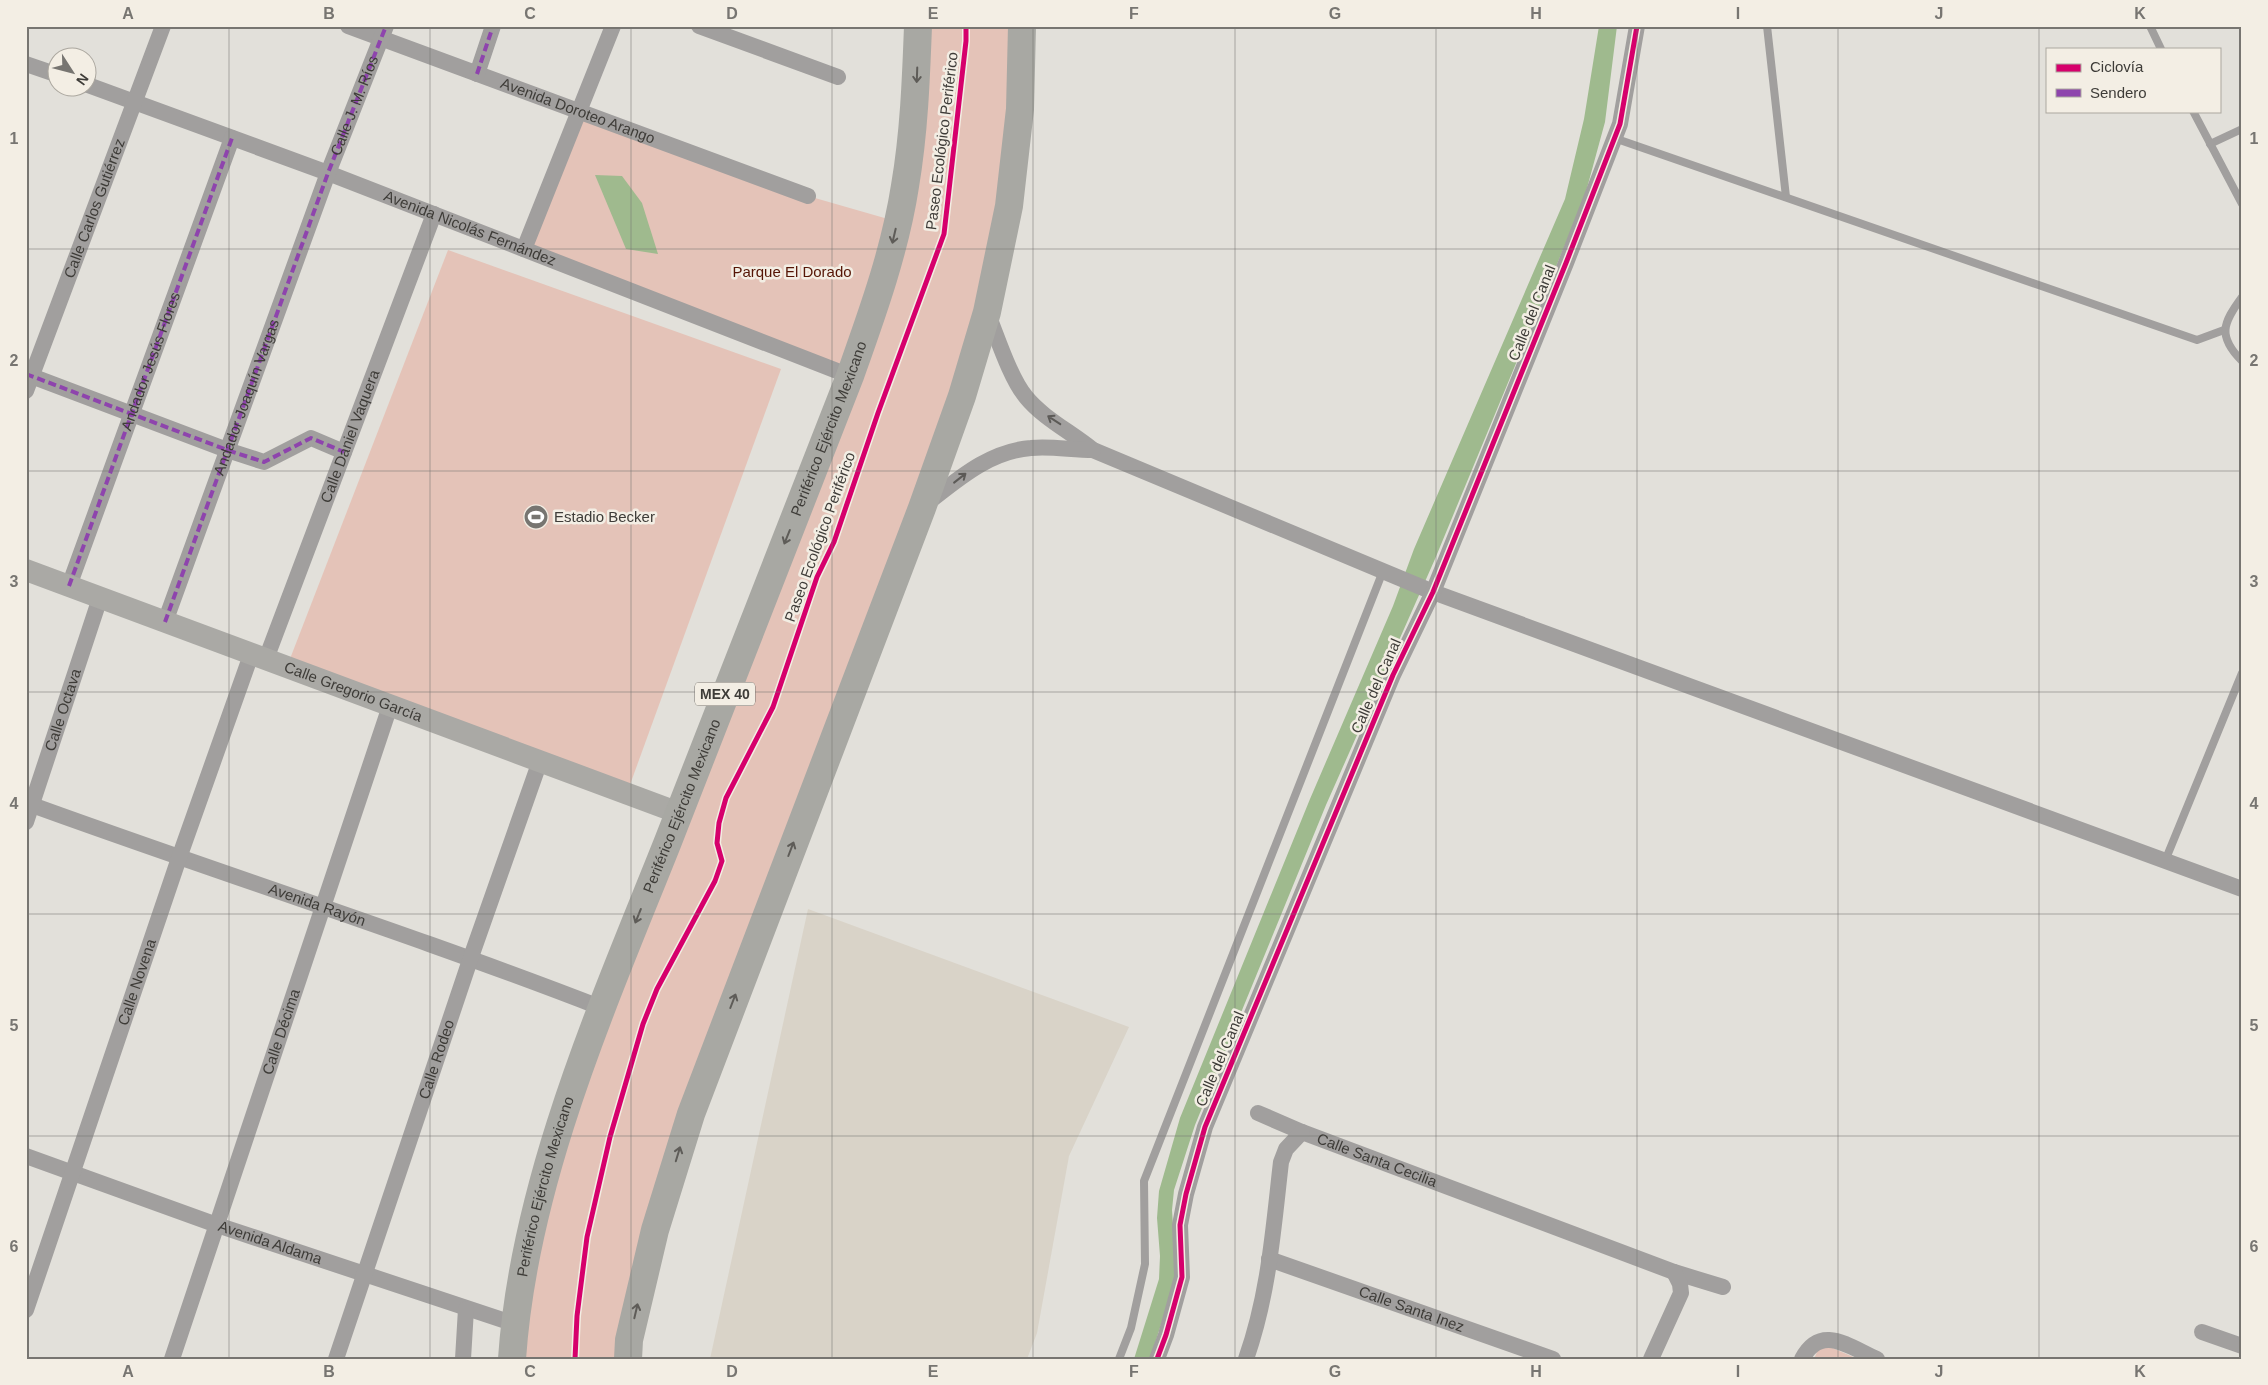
<svg xmlns="http://www.w3.org/2000/svg" width="2268" height="1385" viewBox="0 0 2268 1385" font-family="Helvetica,sans-serif">
  <style>
    .built { fill: #d9d3c8 }
    .green { fill: #e4c3b8 }
    .water { fill: #9fba8e }
    .lines { fill: none; stroke-linecap: round; stroke-linejoin: round }
    .lane { stroke: #a19f9e; stroke-width: 8 }
    .street { stroke: #a19f9e; stroke-width: 16 }
    .secondary { stroke: #aaa9a5; stroke-width: 22 }
    .highway { stroke: #a8a8a3; stroke-width: 28 }
    .quiet { stroke: #8e44ad; stroke-width: 4; stroke-dasharray: 8 4; stroke-linecap: butt }
    .cycleway-casing { stroke: #f3eee4; stroke-width: 8 }
    .cycleway { stroke: #d6006c; stroke-width: 5 }
    .oneway { stroke: #5e5c58 }
    .oneway2 { stroke: #5c5a57 }
    .grid { fill: none; stroke: #777571; stroke-width: 1; stroke-opacity: 0.55 }
    .labels { text-anchor: middle; stroke-width: 5; stroke-linejoin: round; paint-order: stroke }
    .shield { fill: #f3eee4; stroke: #74716c; stroke-width: 1 }
    .shield-label { font-size: 14px; font-weight: bold; fill: #3e3c38 }
    .street-label { font-size: 15px; fill: #3e3c38; stroke: #f3eee4 }
    .park-label { font-size: 15px; fill: #551505; stroke: #f3eee4 }
    .poi-label { font-size: 15px; fill: #3e3c38; stroke: #f3eee4; text-anchor: start }
    .neatline { fill: none; stroke: #777571; stroke-width: 2 }
    .grid-label { font-size: 16px; text-anchor: middle; font-weight: bold; fill: #777571 }
  </style>
  <rect width="100%" height="100%" fill="#e2e0da"/>
  <polygon class="built" points="808,909 1129,1027 1069,1156 1037,1333 1027,1359 710,1359"/>
  <g class="green">
    <polygon points="921,26 1018,26 986,313 781,864 624,1359 517,1359 549,1179 888,276"/>
    <polygon points="580,111 808,196 888,219 842,372 524,248"/>
    <polygon points="448,250 781,369 627,793 288,664"/>
    <polygon points="1821,1343 1858,1359 1814,1359"/>
  </g>
  <g class="water">
    <polygon points="1599,26 1617,26 1605,122 1584,199 1435,559 1326,805 1195,1125 1174,1190 1172,1210 1175,1255 1174,1284 1150,1359 1134,1359 1159,1279 1160,1256 1157,1218 1159,1191 1180,1118 1310,799 1393,606 1414,549 1565,199 1584,119"/>
    <polygon points="595,175 622,176 642,203 658,254 626,249"/>
  </g>
  <g class="lines">
    <g class="lane">
      <polyline points="1767,26 1786,197"/>
      <polyline points="2150,26 2161,49"/>
      <polyline points="2193,111 2242,204"/>
      <polyline points="1614,138 2197,340 2224,330"/>
      <polyline points="2210,144 2242,129"/>
      <path d="M2242,297C2223,323 2217,336 2242,361"/>
      <polyline points="2165,861 2242,673"/>
      <polyline points="1119,1359 1131,1328 1145,1264 1144,1181 1383,571"/>
    </g>
    <g class="street">
      <path id="s1" d="M348,26L808,196"/>
      <polyline points="699,26 838,77"/>
      <polyline points="26,64 58,75"/>
      <polyline points="477,74 493,26"/>
      <path id="s2" d="M88,85L328,173L850,376"/>
      <polyline points="524,249 613,26"/>
      <path d="M987,312C997,336 1010,378 1026,397C1043,418 1071,432 1093,450L1433,592L2242,889"/>
      <polyline points="26,374 227,450 264,462 311,438 344,452"/>
      <path id="s3" d="M26,391L163,26"/>
      <path d="M926,504C957,480 989,451 1031,448C1051,446 1072,450 1093,450"/>
      <polyline points="69,586 232,138"/>
      <polyline points="165,622 328,173 386,26"/>
      <path id="s4" d="M266,659L434,214"/>
      <path id="s5" d="M32,805C222,874 414,935 602,1008"/>
      <path id="s6" d="M26,822L100,598"/>
      <path id="s7" d="M1258,1113L1302,1132L1674,1272L1723,1287"/>
      <path id="s8" d="M26,1156L217,1225L515,1324"/>
      <path id="s9" d="M1269,1259L1553,1359"/>
      <path id="s10" d="M26,1310L179,858L251,655"/>
      <polyline points="2202,1332 2242,1346"/>
      <path id="s11" d="M172,1359L390,706"/>
      <path id="s12" d="M336,1359L471,957L540,761"/>
      <polyline points="463,1359 466,1309"/>
      <polyline points="1157,1359 1166,1335 1182,1277 1180,1225 1186,1194 1205,1127 1393,675 1433,592 1566,263 1620,124 1637,26"/>
      <path d="M1246,1359C1269,1293 1273,1231 1281,1162L1286,1149L1302,1132"/>
      <polyline points="1651,1359 1681,1293 1680,1284 1674,1272"/>
      <path d="M1802,1359C1821,1323 1849,1347 1877,1359"/>
    </g>
    <path class="secondary" id="s13" d="M26,570L679,813"/>
    <g class="highway">
      <path id="s14" d="M512,1359C524,1182 602,1007 667,844C729,689 788,532 850,376C872,314 895,251 905,186C914,133 916,80 918,26"/>
      <polyline points="628,1359 629,1340 655,1230 691,1114 922,508 962,396 987,312 1009,206 1020,109 1022,26"/>
    </g>
    <g class="quiet">
      <polyline points="477,74 493,26"/>
      <polyline points="26,374 227,450 264,462 311,438 344,452"/>
      <path id="s15" d="M69,586L232,138"/>
      <path id="s16" d="M165,622L328,173L386,26"/>
    </g>
    <defs>
      <g id="cycleway">
        <polyline points="575,1359 577,1316 587,1237 610,1137 643,1024 657,989 715,881 722,861 717,843 719,823 726,798 773,707 817,577 834,542 878,413 944,234 966,41 966,26"/>
        <polyline points="1157,1359 1166,1335 1182,1277 1180,1225 1186,1194 1205,1127 1393,675 1433,592 1566,263 1620,124 1637,26"/>
      </g>
    </defs>
    <use href="#cycleway" class="cycleway-casing"/>
    <use href="#cycleway" class="cycleway"/>
  </g>
  <defs><path id="oneway-shaft" d="M-6 0H5M1.5-3L5.5 0L1.5 3" fill="none" stroke-width="1.6" stroke-linecap="round" stroke-linejoin="round" transform="scale(1.25)"/></defs>
  <g class="oneway">
    <use href="#oneway-shaft" transform="translate(917 75) rotate(92)"/>
    <use href="#oneway-shaft" transform="translate(894 236) rotate(103)"/>
    <use href="#oneway-shaft" transform="translate(787 537) rotate(112)"/>
    <use href="#oneway-shaft" transform="translate(791 849) rotate(-69)"/>
    <use href="#oneway-shaft" transform="translate(638 916) rotate(112)"/>
    <use href="#oneway-shaft" transform="translate(733 1001) rotate(-69)"/>
    <use href="#oneway-shaft" transform="translate(678 1154) rotate(-73)"/>
    <use href="#oneway-shaft" transform="translate(636 1311) rotate(-77)"/>
  </g>
  <g class="oneway2">
    <use href="#oneway-shaft" transform="translate(1054 420) rotate(-147)"/>
    <use href="#oneway-shaft" transform="translate(960 478) rotate(-38)"/>
  </g>
  <path class="grid" d="M229,26V1359M430,26V1359M631,26V1359M832,26V1359M1033,26V1359M1235,26V1359M1436,26V1359M1637,26V1359M1838,26V1359M2039,26V1359M26,249H2242M26,471H2242M26,692H2242M26,914H2242M26,1136H2242"/>
  <defs>
    <symbol id="stadium-disc" viewBox="-11 -11 22 22"><circle r="9.5" fill="#777571" stroke="#f3eee4"/><path d="M0-5a6.5 5 0 1 0 0 10a6.5 5 0 1 0 0-10ZM-3.5-1.8h7v3.6h-7Z" fill="#fff"/></symbol>
  </defs>
  <g fill-rule="evenodd">
    <use href="#stadium-disc" x="522" y="503" width="28" height="28"/>
  </g>
  <g class="labels">
    <rect class="shield" x="695" y="682.5" width="60" height="23" rx="4"/>
    <g class="shield-label">
      <text x="725" y="699">MEX 40</text>
    </g>
    <g class="street-label">
      <text dy="5" stroke="none"><textPath href="#s16" startOffset="550">Calle J. M. Ríos</textPath></text>
      <text dy="5" stroke="none"><textPath href="#s1" startOffset="245">Avenida Doroteo Arango</textPath></text>
      <text transform="translate(942 141) rotate(-83)" y="5">Paseo Ecológico Periférico</text>
      <text dy="5" stroke="none"><textPath href="#s3" startOffset="195">Calle Carlos Gutiérrez</textPath></text>
      <text dy="5" stroke="none"><textPath href="#s2" startOffset="408">Avenida Nicolás Fernández</textPath></text>
      <text transform="translate(1532 313) rotate(-68)" y="5">Calle del Canal</text>
      <text dy="5" stroke="none"><textPath href="#s15" startOffset="239">Andador Jesús Flores</textPath></text>
      <text dy="5" stroke="none"><textPath href="#s16" startOffset="239">Andador Joaquín Vargas</textPath></text>
      <text dy="5" stroke="none"><textPath href="#s14" startOffset="986">Periférico Ejército Mexicano</textPath></text>
      <text dy="5" stroke="none"><textPath href="#s4" startOffset="238">Calle Daniel Vaquera</textPath></text>
      <text transform="translate(820 537) rotate(-70)" y="5">Paseo Ecológico Periférico</text>
      <text transform="translate(1376 686) rotate(-66)" y="5">Calle del Canal</text>
      <text dy="5" stroke="none"><textPath href="#s13" startOffset="349">Calle Gregorio García</textPath></text>
      <text dy="5" stroke="none"><textPath href="#s6" startOffset="118">Calle Octava</textPath></text>
      <text dy="5" stroke="none"><textPath href="#s14" startOffset="581">Periférico Ejército Mexicano</textPath></text>
      <text dy="5" stroke="none"><textPath href="#s5" startOffset="302">Avenida Rayón</textPath></text>
      <text dy="5" stroke="none"><textPath href="#s10" startOffset="346">Calle Novena</textPath></text>
      <text dy="5" stroke="none"><textPath href="#s11" startOffset="345">Calle Décima</textPath></text>
      <text dy="5" stroke="none"><textPath href="#s12" startOffset="316">Calle Rodeo</textPath></text>
      <text transform="translate(1220 1059) rotate(-67)" y="5">Calle del Canal</text>
      <text dy="5" stroke="none"><textPath href="#s7" startOffset="128">Calle Santa Cecilia</textPath></text>
      <text dy="5" stroke="none"><textPath href="#s14" startOffset="176">Periférico Ejército Mexicano</textPath></text>
      <text dy="5" stroke="none"><textPath href="#s8" startOffset="259">Avenida Aldama</textPath></text>
      <text dy="5" stroke="none"><textPath href="#s9" startOffset="151">Calle Santa Inez</textPath></text>
    </g>
    <g class="park-label">
      <text x="792" y="277">Parque El Dorado</text>
    </g>
    <g class="poi-label">
      <text x="554" y="522">Estadio Becker</text>
    </g>
  </g>
  <rect width="2268" height="1385" fill="none" stroke="#f3eee4" stroke-width="55"/>
  <rect x="2046" y="48" width="175" height="65" fill="#f3eee4" stroke="#aba79f"/>
  <rect x="2056" y="64" width="25" height="8" fill="#d6006c" stroke="#aba79f"/>
  <text x="2090" y="72" font-size="15" fill="#3e3c38">Ciclovía</text>
  <rect x="2056" y="89" width="25" height="8" fill="#8e44ad" stroke="#aba79f"/>
  <text x="2090" y="98" font-size="15" fill="#3e3c38">Sendero</text>
  <g transform="translate(72 72) rotate(126)"><circle r="24" fill="#f3eee4" stroke="#aba79f"/>
  <path d="M0-4L9 19L0 12L-9 19Z" fill="#777571"/>
  <text y="-8" font-size="14" font-weight="bold" text-anchor="middle" fill="#3e3c38">N</text>
  </g>
  <rect x="28" y="28" width="2212" height="1330" class="neatline"/>
  <g class="grid-label">
    <text x="128" y="19">A</text>
    <text x="329" y="19">B</text>
    <text x="530" y="19">C</text>
    <text x="732" y="19">D</text>
    <text x="933" y="19">E</text>
    <text x="1134" y="19">F</text>
    <text x="1335" y="19">G</text>
    <text x="1536" y="19">H</text>
    <text x="1738" y="19">I</text>
    <text x="1939" y="19">J</text>
    <text x="2140" y="19">K</text>
    <text x="14" y="144">1</text>
    <text x="2254" y="144">1</text>
    <text x="14" y="366">2</text>
    <text x="2254" y="366">2</text>
    <text x="14" y="587">3</text>
    <text x="2254" y="587">3</text>
    <text x="14" y="809">4</text>
    <text x="2254" y="809">4</text>
    <text x="14" y="1031">5</text>
    <text x="2254" y="1031">5</text>
    <text x="14" y="1252">6</text>
    <text x="2254" y="1252">6</text>
    <text x="128" y="1377">A</text>
    <text x="329" y="1377">B</text>
    <text x="530" y="1377">C</text>
    <text x="732" y="1377">D</text>
    <text x="933" y="1377">E</text>
    <text x="1134" y="1377">F</text>
    <text x="1335" y="1377">G</text>
    <text x="1536" y="1377">H</text>
    <text x="1738" y="1377">I</text>
    <text x="1939" y="1377">J</text>
    <text x="2140" y="1377">K</text>
  </g>
</svg>
